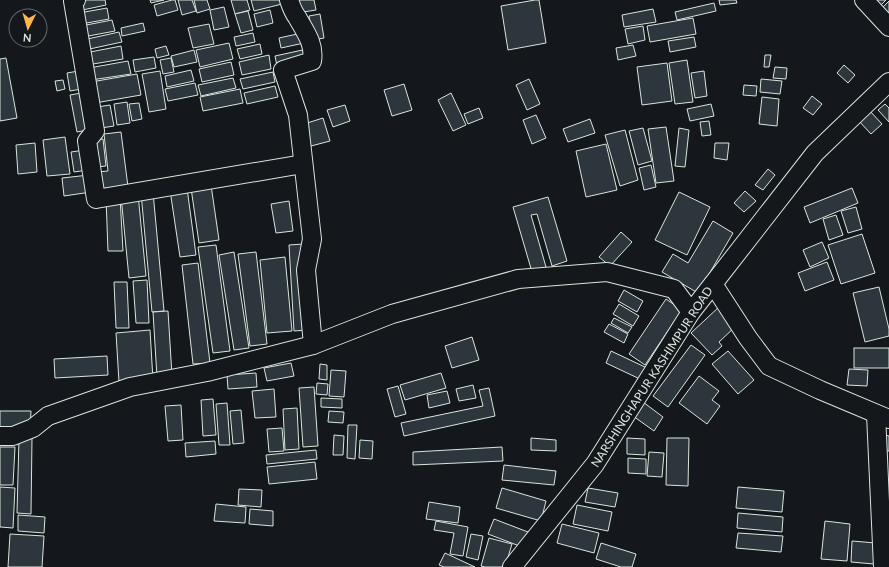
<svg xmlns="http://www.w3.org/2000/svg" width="889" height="567" viewBox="0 0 889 567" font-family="Lato,sans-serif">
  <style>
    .building { fill: #2c363c; stroke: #d8e6dc }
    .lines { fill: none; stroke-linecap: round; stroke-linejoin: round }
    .minor-casing { stroke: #d8e6dc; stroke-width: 20 }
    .minor { stroke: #14181c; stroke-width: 18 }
    .labels { text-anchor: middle; stroke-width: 3; stroke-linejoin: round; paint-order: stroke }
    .street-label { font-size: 12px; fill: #d8e6dc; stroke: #14181c }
  </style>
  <rect width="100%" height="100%" fill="#14181c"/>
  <g class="building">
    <polygon points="80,0 105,0 106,5 78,11"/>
    <polygon points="150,0 164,0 151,3"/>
    <polygon points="172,0 175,0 178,10 157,16 154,5"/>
    <polygon points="178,0 192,0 196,11 182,15"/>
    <polygon points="194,0 207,0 210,9 197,13"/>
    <polygon points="231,0 247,0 250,10 235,14"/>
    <polygon points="251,0 281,0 282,4 254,11"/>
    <polygon points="295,0 314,0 316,10 297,13"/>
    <polygon points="535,0 539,0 546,43 508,50 501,6"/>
    <polygon points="719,0 736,0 737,3 720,5"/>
    <polygon points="876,0 886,0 881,5"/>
    <polygon points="889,1 889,16 881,9"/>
    <polygon points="714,3 716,11 677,20 675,12"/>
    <polygon points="224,7 229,27 214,30 210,10"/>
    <polygon points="107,8 109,19 81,24 79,13"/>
    <polygon points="653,9 656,22 624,27 622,15"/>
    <polygon points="270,10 273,23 257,27 254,14"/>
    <polygon points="248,11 253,30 241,33 235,14"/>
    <polygon points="320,14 324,38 313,40 309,16"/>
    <polygon points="693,18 696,34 650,42 647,26"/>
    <polygon points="112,20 115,31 83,37 81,26"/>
    <polygon points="143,23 145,31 122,36 121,28"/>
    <polygon points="209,24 214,44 193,48 188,28"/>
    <polygon points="643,26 645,40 628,44 625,29"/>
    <polygon points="119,32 122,42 85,50 83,40"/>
    <polygon points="253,33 255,42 236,46 234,37"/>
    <polygon points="302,33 304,43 281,48 279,38"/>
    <polygon points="694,37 696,47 670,52 668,41"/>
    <polygon points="229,43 233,59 200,67 196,50"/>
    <polygon points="260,44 262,54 240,59 237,49"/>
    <polygon points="633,45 636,56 618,60 616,48"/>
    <polygon points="121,46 123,59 87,65 85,53"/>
    <polygon points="166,46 169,55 157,58 155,49"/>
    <polygon points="307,49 309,59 277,66 275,56"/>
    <polygon points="194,50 197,62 174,67 171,56"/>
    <polygon points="269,55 271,69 242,75 239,62"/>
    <polygon points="765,55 771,55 769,67 764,67"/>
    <polygon points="154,57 156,68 135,72 133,60"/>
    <polygon points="6,58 17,118 0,121 0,59"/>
    <polygon points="171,58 174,72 163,74 160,60"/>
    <polygon points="687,60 693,102 675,104 669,63"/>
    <polygon points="128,61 131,74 91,80 89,68"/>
    <polygon points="231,62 234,75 202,82 199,69"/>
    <polygon points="667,63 672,101 642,105 637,67"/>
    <polygon points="844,65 855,75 848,83 837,73"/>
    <polygon points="775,67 787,68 786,79 773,78"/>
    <polygon points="84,70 87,88 70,91 67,73"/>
    <polygon points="191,70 194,81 167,87 165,76"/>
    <polygon points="160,71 166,109 149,112 142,74"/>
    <polygon points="704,71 707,96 695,98 691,73"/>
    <polygon points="273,72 275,82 243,89 240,79"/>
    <polygon points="137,74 141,95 95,103 91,82"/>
    <polygon points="233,78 236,88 201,96 198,85"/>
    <polygon points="529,79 540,104 527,110 516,85"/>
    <polygon points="761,79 782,81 780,94 760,92"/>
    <polygon points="63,80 65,89 57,91 55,81"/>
    <polygon points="195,83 198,95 168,101 165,89"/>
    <polygon points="404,84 412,110 392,116 384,90"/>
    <polygon points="744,85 757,86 756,96 743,95"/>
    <polygon points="275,86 278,97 247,104 244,93"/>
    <polygon points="240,89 243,103 203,111 200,97"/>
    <polygon points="87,92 93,129 77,132 70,95"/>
    <polygon points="451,93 466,125 453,131 438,100"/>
    <polygon points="812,96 822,104 813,115 803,108"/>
    <polygon points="762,97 779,99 777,126 759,124"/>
    <polygon points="127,102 130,123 117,125 114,104"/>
    <polygon points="139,103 142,119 132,121 129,104"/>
    <polygon points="711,104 714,116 690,121 687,109"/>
    <polygon points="885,104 889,108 889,122 878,110"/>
    <polygon points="110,105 114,126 101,128 97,107"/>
    <polygon points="345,105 350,121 333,127 327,110"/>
    <polygon points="479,108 483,118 468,124 464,114"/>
    <polygon points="869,110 882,124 871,134 858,120"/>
    <polygon points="536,115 546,138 532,144 523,120"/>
    <polygon points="323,118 330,141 311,146 304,124"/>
    <polygon points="590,119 595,133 568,142 563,129"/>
    <polygon points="709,121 711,135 702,136 700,122"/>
    <polygon points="666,127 674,181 656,183 648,129"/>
    <polygon points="643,128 652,161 638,165 629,131"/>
    <polygon points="679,128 689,130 685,167 675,166"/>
    <polygon points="625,130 638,180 620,186 605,135"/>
    <polygon points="121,132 128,187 99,190 97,172 108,171 104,134"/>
    <polygon points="65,137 70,174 47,176 43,140"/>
    <polygon points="103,139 106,166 96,167 93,140"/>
    <polygon points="35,143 37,172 18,174 16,145"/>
    <polygon points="715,143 729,143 727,160 714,158"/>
    <polygon points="606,144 617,190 586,197 576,151"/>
    <polygon points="85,150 88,170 74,172 71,152"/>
    <polygon points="651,165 656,187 644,190 639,168"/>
    <polygon points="768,169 775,175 763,190 755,185"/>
    <polygon points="89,175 91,192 64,196 62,178"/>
    <polygon points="211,185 219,240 199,243 191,188"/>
    <polygon points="187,188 196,255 180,257 170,190"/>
    <polygon points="852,188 858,203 810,223 804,207"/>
    <polygon points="745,191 756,201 744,212 734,203"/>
    <polygon points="153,192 164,311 152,312 141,193"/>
    <polygon points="679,192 710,207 687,255 655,240"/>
    <polygon points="138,194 146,276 129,278 121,196"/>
    <polygon points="120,197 123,251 108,251 106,198"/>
    <polygon points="548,197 567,261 552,266 537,214 531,215 546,267 532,272 513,207"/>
    <polygon points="289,201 293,231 276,233 271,204"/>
    <polygon points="856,207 862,229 848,233 841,211"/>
    <polygon points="836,215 843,235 829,240 823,219"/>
    <polygon points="713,221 733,233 698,293 662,272 673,254 688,263"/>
    <polygon points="621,232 632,242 610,266 599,257"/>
    <polygon points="862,234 875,273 841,284 828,245"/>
    <polygon points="822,242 829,258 810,267 803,250"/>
    <polygon points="303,244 308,330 294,331 289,245"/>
    <polygon points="216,245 230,351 213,353 198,247"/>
    <polygon points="234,252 249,348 234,350 219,255"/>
    <polygon points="256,252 267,344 250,346 238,254"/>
    <polygon points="285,257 292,331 267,333 260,260"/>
    <polygon points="827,262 834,280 805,291 798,273"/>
    <polygon points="198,263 210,363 193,364 182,265"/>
    <polygon points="147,280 149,323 136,323 133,281"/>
    <polygon points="114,282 127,282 129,328 116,328"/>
    <polygon points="879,287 889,329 889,336 865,342 853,293"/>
    <polygon points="624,290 643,301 637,312 618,301"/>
    <polygon points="666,299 682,310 645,365 629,354"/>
    <polygon points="619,304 639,316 633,326 613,314"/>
    <polygon points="720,306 737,325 719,342 722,346 712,355 691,333"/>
    <polygon points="168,311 172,376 157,377 153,312"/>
    <polygon points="614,318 632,327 628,333 611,323"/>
    <polygon points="609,324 628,334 624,343 604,332"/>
    <polygon points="150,330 153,380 119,382 116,333"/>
    <polygon points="472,337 479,360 452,368 445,346"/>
    <polygon points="691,345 705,355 668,407 653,396"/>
    <rect x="854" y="348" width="35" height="20"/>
    <polygon points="611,351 647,368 642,380 606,363"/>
    <polygon points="728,351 754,380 738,394 712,364"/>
    <polygon points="107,356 108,375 55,378 54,359"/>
    <polygon points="291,363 294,376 267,381 264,368"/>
    <polygon points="320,364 327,365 327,380 319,379"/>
    <polygon points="849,369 868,370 867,386 847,385"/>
    <polygon points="331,370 346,371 344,397 329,396"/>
    <polygon points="256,373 257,387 228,389 227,375"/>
    <polygon points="441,373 446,388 405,400 400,385"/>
    <polygon points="699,376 719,391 712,400 720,406 707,424 679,403"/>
    <polygon points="317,383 328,384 327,395 316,394"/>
    <polygon points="473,385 476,398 459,401 456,389"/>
    <polygon points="398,386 406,414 395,417 387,389"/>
    <polygon points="314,387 318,446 303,447 299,388"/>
    <polygon points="489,388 495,416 404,436 401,423 483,406 479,390"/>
    <polygon points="274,389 276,417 255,418 252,391"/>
    <polygon points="447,391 450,403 429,408 427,395"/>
    <polygon points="321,398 342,399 342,408 321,407"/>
    <polygon points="213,399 216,435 203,436 201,400"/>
    <polygon points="643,402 663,417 654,431 633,416"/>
    <polygon points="227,403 230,445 219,445 216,404"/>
    <polygon points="181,405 183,440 168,441 165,406"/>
    <polygon points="297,408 299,449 285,450 283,409"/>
    <polygon points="241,410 244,443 233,444 230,411"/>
    <polygon points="0,411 31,411 30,428 0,427"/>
    <polygon points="329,411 344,412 343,423 328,422"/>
    <polygon points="348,425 357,425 355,459 347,458"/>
    <polygon points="282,428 284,451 269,452 267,429"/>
    <polygon points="334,435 344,436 343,455 333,455"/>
    <polygon points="885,435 889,436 889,451 884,451"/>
    <polygon points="19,438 32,438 31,514 17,513"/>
    <polygon points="531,438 556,440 556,451 531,450"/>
    <polygon points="627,438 645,439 645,455 627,454"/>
    <polygon points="667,438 689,438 688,486 666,485"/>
    <polygon points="360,440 373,441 372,459 359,458"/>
    <polygon points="215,441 216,454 186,457 185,443"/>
    <polygon points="0,447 15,447 13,485 0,485"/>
    <polygon points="502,447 503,461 413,465 413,452"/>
    <polygon points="316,450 317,459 267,464 266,455"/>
    <polygon points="649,452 664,453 662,477 647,476"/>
    <polygon points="628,458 646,459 646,474 628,473"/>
    <polygon points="315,462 317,479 269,484 267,467"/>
    <polygon points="504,465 556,471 554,485 502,480"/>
    <polygon points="0,487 15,488 13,528 0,527"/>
    <polygon points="738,487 784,491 782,512 736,508"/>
    <polygon points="502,488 546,501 541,521 496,508"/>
    <polygon points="588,488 618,493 615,507 585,502"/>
    <polygon points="239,489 262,490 261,507 238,505"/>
    <polygon points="429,502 460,507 458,523 426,519"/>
    <polygon points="216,504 246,507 245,523 214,521"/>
    <polygon points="577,505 612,512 608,531 573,524"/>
    <polygon points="250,509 273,511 273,526 249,524"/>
    <polygon points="738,513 783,517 782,532 737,528"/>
    <polygon points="18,515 45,517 44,533 18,531"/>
    <polygon points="494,519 528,532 522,547 488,534"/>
    <polygon points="436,521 468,527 463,556 450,554 454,533 434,530"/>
    <polygon points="825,521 850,524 847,561 821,559"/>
    <polygon points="562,524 599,533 594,553 557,543"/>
    <polygon points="738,533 783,536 781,552 736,548"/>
    <polygon points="10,534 44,536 42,567 8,567"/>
    <polygon points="471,534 483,536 478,560 466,557"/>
    <polygon points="489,538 512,544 505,567 485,567 481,566"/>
    <polygon points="852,541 876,543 874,564 851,562"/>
    <polygon points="601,543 636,554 632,567 621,567 596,559"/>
    <polygon points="445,553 475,567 444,567 439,565"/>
  </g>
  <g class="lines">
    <defs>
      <g id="minor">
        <polyline points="76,0 73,1 95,131 87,141 96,199 303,164"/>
        <path d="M289,0C291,6 293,12 297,17C305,31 315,44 312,61L283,70L298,115L312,239L306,270L313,345"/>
        <polyline points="864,0 889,27"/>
        <polyline points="713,284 748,338 769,366 820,390 889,419"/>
        <polyline points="876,414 883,567"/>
        <polyline points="0,436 13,436 33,428 48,416 130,387 207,372 313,345 392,314 518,279 607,272 674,289 691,312"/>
        <polyline points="512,567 595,464 691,312 713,284 815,153 889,82"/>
      </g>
    </defs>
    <use href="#minor" class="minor-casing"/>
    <use href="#minor" class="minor"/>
  </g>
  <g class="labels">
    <g class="street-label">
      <text transform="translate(652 377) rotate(-57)" y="4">NARSHINGHAPUR KASHIMPUR ROAD</text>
    </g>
  </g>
  <g transform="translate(28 28) rotate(185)"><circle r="19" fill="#14181c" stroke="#626a69"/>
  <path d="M0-3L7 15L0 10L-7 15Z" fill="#ffb74d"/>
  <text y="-6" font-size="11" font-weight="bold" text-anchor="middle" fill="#d8e6dc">N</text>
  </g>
</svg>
